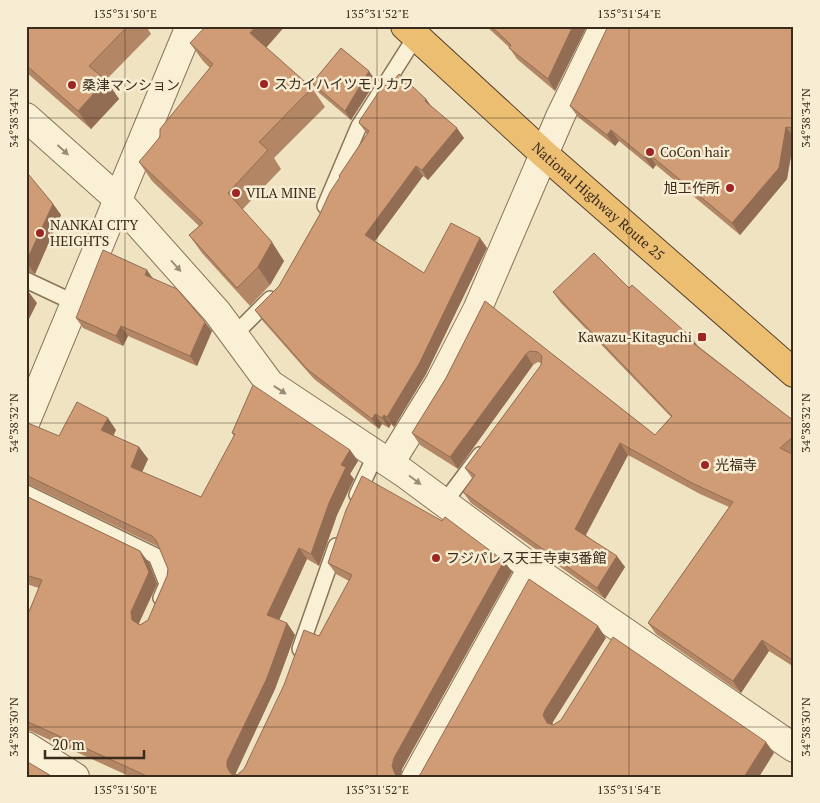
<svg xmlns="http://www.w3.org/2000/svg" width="820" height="803" viewBox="0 0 820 803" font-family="'PT Serif','Noto Sans JP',serif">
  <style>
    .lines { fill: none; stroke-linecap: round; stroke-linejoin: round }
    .service-casing { stroke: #8b7458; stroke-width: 18 }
    .minor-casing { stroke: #8b7458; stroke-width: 30 }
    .trunk-casing { stroke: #58412c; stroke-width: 30 }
    .service { stroke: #faf0d5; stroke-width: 15 }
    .minor { stroke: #faf0d5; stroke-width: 28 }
    .trunk { stroke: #ecbe72; stroke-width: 28 }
    .wall { fill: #b38665 }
    .shaded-wall { fill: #926d53 }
    .building { fill: #d09c76; stroke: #926d53 }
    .oneway { fill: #9a8e79 }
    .ticks { fill: none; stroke: #3a2b1d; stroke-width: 1; stroke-opacity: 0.45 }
    .poi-dot { fill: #9d2625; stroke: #f7edd2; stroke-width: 2 }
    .labels { text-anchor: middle; stroke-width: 5; stroke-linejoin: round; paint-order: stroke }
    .poi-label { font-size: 14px; fill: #3a2b1d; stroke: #f7edd2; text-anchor: start }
    .street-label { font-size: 14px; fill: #3a2b1d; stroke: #f7edd2 }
    .neatline { fill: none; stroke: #3a2b1d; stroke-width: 2 }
    .ticks-label { font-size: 12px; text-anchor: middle; fill: #3a2b1d }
  </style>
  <rect width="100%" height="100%" fill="#f0e3c2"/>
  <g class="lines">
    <defs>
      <g id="service">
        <polyline points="325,206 359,126 416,36"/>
        <polyline points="26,280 75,303"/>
        <polyline points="234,335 270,299"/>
        <polyline points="26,493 156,556 167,584 161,598"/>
        <polyline points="357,495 376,454"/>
        <polyline points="444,503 480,455"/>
        <polyline points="300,649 336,546"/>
      </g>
      <g id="minor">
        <polyline points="26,117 110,192 217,312 270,384 404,473 532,568 794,748"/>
        <polyline points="26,421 190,26"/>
        <polyline points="390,463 440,382 477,310 560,117 604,26"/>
        <polyline points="26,746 75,777"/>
        <polyline points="416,777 532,568"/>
      </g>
      <g id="trunk">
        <path id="s1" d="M405,26L544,154L794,373"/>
      </g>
    </defs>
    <use href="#service" class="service-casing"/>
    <use href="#minor" class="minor-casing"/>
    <use href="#trunk" class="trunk-casing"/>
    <use href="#service" class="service"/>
    <use href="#minor" class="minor"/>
    <use href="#trunk" class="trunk"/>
  </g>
  <g class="wall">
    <polygon points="26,26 146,26 151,34 106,80 119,99 91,129 26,72"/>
    <polygon points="285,26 266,48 312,88 325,107 274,158 281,169 242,210 284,261 270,285 250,306 202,253 189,235 199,226 152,181 139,162 160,137 210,68 203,61 190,43"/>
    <polygon points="486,26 587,26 555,91 517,59 509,47"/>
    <polygon points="794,26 794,138 787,179 740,235 656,165 653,169 619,141 615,146 578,117 570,106"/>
    <polygon points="376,81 351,120 319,93 312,83"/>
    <polygon points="388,87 426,99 432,107 464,138 428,180 423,176 375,241 424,273 480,238 487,248 426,374 394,427 391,424 389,428 382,424 379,429 314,379 262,320 255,310 279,286 340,178 339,176 367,134 359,123"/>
    <polygon points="26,174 53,204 61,215 35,274 26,271"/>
    <polygon points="153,278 212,331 197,366 128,336 123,346 83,328 76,318"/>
    <polygon points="629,288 691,337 698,346 794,421 794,454 793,455 794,455 794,667 769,651 741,693 656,634 648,623 729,507 700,494 628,455 586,535 625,567 605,599 471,503 463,492 472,478 465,468 541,365 541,363 538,362 533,365 458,469 420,445 412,433 446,378 485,301 655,435 671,417 561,303 553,292"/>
    <polygon points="26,427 59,436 116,430 113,436 139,447 148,459 142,472 201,497 234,436 232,433 350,450 358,461 350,474 354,479 337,515 319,566 307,559 279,620 287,623 295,635 275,689 235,774 237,775 244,769 319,636 349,581 336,574 328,563 504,561 512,572 402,769 401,777 131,777 26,729 26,619 39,588 26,584 26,496 140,551 149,563 157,584 139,623 140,625 148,620 167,576 168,569 159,547 30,485 26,485"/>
  </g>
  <g class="shaded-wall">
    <polygon points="256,26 285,26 263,51 250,33"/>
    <polygon points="573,26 587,26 555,91 548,79"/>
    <polygon points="369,71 376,81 351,120 345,111"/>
    <polygon points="106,80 119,99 91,129 78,111"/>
    <polygon points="426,99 433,109 425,101"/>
    <polygon points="786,127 794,138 787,179 740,235 732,223"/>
    <polygon points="457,128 464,138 428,180 422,170"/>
    <polygon points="611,130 619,141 615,146 607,135"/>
    <polygon points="649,154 656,165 653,169 645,158"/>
    <polygon points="416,166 423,176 372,245 365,235"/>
    <polygon points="53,204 61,215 35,274 26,262"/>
    <polygon points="480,238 487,248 426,374 394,427 387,417"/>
    <polygon points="272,242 284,261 270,285 258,267"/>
    <polygon points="147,270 154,280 145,275"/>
    <polygon points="28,291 37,303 26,325 26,296"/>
    <polygon points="205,322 212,331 197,366 190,356"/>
    <polygon points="121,326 128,336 123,346 116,336"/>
    <polygon points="691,337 699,349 689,340"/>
    <polygon points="526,354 533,365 458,469 450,457"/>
    <polygon points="375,414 382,424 379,429 372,419"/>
    <polygon points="384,415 391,424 389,428 382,418"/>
    <polygon points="108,418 116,430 110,442 101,430"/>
    <polygon points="620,443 628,455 583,540 575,529"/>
    <polygon points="139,447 148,459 139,479 131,467"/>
    <polygon points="350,450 358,461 350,474 354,479 337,515 319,566 311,554 341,465"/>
    <polygon points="299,548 307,559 276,627 267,615"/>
    <polygon points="140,551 149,563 157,584 139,623 140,632 132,620 131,612"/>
    <polygon points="617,556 625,567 605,599 597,588"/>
    <polygon points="504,561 512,572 402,769 401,777 397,777 395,774 392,766 394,758"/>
    <polygon points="287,623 295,635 275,689 236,773 235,777 234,777 227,767 227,761"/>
    <polygon points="598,626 606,638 553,722 552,727 547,723 543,715 545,710"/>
    <polygon points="762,640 769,651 741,693 733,681"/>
    <polygon points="766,742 774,753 759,777 744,777"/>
  </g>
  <g class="building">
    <polygon points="26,26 128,26 89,66 106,80 78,111 26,65"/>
    <polygon points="206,26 256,26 250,33 312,88 259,142 268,150 228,193 272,242 258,267 237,288 189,235 203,223 139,162 160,137 160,129 213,64 190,43"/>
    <polygon points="491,26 573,26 548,79 509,48 511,45"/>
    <polygon points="608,26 794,26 794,128 786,127 779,168 732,223 649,154 645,158 611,130 607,135 570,106"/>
    <polygon points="341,48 369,71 345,111 312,83"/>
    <polygon points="399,74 426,99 425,101 457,128 422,170 416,166 365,235 424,273 451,223 480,238 419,364 387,417 384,415 382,418 375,414 372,419 307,369 255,310 279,286 319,216 330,192 340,177 339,176 369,131 359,123 360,120 384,84 388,87"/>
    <polygon points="26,174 29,175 53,204 26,262"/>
    <polygon points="103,250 147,270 145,275 177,289 205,322 190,356 121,326 116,336 76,318"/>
    <polygon points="594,253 629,288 632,285 691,337 689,340 794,421 794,436 780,448 794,455 794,468 792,470 794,471 794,661 762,640 733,681 648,623 733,502 692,483 620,443 575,529 617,556 597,588 463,492 475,475 465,468 541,365 542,356 538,352 530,351 526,354 450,457 412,433 446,378 485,301 655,435 672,416 553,292"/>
    <polygon points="253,385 350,450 341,465 346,467 329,503 311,554 299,548 267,615 287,623 267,678 227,761 227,767 231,774 237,775 244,769 284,685 304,630 319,636 352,575 328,563 346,510 362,476 442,521 445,517 504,561 394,758 392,766 395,774 398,777 149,777 26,721 26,619 42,580 26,575 26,496 140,551 149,572 131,612 132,620 140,625 148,620 167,576 168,569 156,540 152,536 26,475 26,427 28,423 59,436 77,402 108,418 101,430 139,447 131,467 201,497 235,434 232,433"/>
    <polygon points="529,579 598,626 545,710 543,715 547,723 553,725 561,720 613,637 766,742 744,777 418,777 421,773"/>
    <polygon points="26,761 53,777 26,777"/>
  </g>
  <defs><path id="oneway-solid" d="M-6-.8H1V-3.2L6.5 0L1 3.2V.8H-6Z" transform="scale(1.25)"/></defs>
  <g class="oneway">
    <use href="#oneway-solid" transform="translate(63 150) rotate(42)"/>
    <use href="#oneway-solid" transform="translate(176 266) rotate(48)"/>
    <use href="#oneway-solid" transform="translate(280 390) rotate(34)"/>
    <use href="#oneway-solid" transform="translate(415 480) rotate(37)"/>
  </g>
  <path class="ticks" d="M125,26V777M377,26V777M629,26V777M26,118H794M26,423H794M26,727H794"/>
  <g class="poi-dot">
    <circle cx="264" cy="84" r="5"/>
    <circle cx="72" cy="85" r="5"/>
    <circle cx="650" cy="152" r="5"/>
    <circle cx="730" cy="188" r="5"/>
    <circle cx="236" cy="193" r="5"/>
    <circle cx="40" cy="233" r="5"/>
    <rect x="697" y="332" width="10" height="10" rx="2.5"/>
    <circle cx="705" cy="465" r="5"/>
    <circle cx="436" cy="558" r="5"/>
  </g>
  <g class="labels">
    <g class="poi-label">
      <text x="274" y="89">スカイハイツモリカワ</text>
      <text x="82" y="90">桑津マンション</text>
      <text x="660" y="157">CoCon hair</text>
      <text x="720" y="193" text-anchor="end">旭工作所</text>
      <text x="246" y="198">VILA MINE</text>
      <text x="50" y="230">NANKAI CITY<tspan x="50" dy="16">HEIGHTS</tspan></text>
      <text x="692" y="342" text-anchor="end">Kawazu-Kitaguchi</text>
      <text x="715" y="470">光福寺</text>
      <text x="446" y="563">フジパレス天王寺東3番館</text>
    </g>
    <g class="street-label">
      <text dy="5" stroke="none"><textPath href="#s1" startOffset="261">National Highway Route 25</textPath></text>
    </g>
  </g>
  <rect width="820" height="803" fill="none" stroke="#f7edd2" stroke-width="55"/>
  <path d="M45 750v8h99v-8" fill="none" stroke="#3a2b1d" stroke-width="2.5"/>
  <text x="52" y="750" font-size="15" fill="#3a2b1d" stroke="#f7edd2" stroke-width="4" paint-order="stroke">20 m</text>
  <rect x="28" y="28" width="764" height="748" class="neatline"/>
  <g class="ticks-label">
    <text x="125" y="18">135°31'50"E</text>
    <text x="377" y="18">135°31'52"E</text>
    <text x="629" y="18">135°31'54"E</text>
    <text transform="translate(14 118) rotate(-90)" y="4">34°38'34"N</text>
    <text transform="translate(806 118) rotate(-90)" y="4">34°38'34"N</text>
    <text transform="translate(14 423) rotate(-90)" y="4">34°38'32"N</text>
    <text transform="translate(806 423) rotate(-90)" y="4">34°38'32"N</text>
    <text transform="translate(14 727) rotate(-90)" y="4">34°38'30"N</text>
    <text transform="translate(806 727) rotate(-90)" y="4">34°38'30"N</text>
    <text x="125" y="794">135°31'50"E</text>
    <text x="377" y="794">135°31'52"E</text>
    <text x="629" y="794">135°31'54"E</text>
  </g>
</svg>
